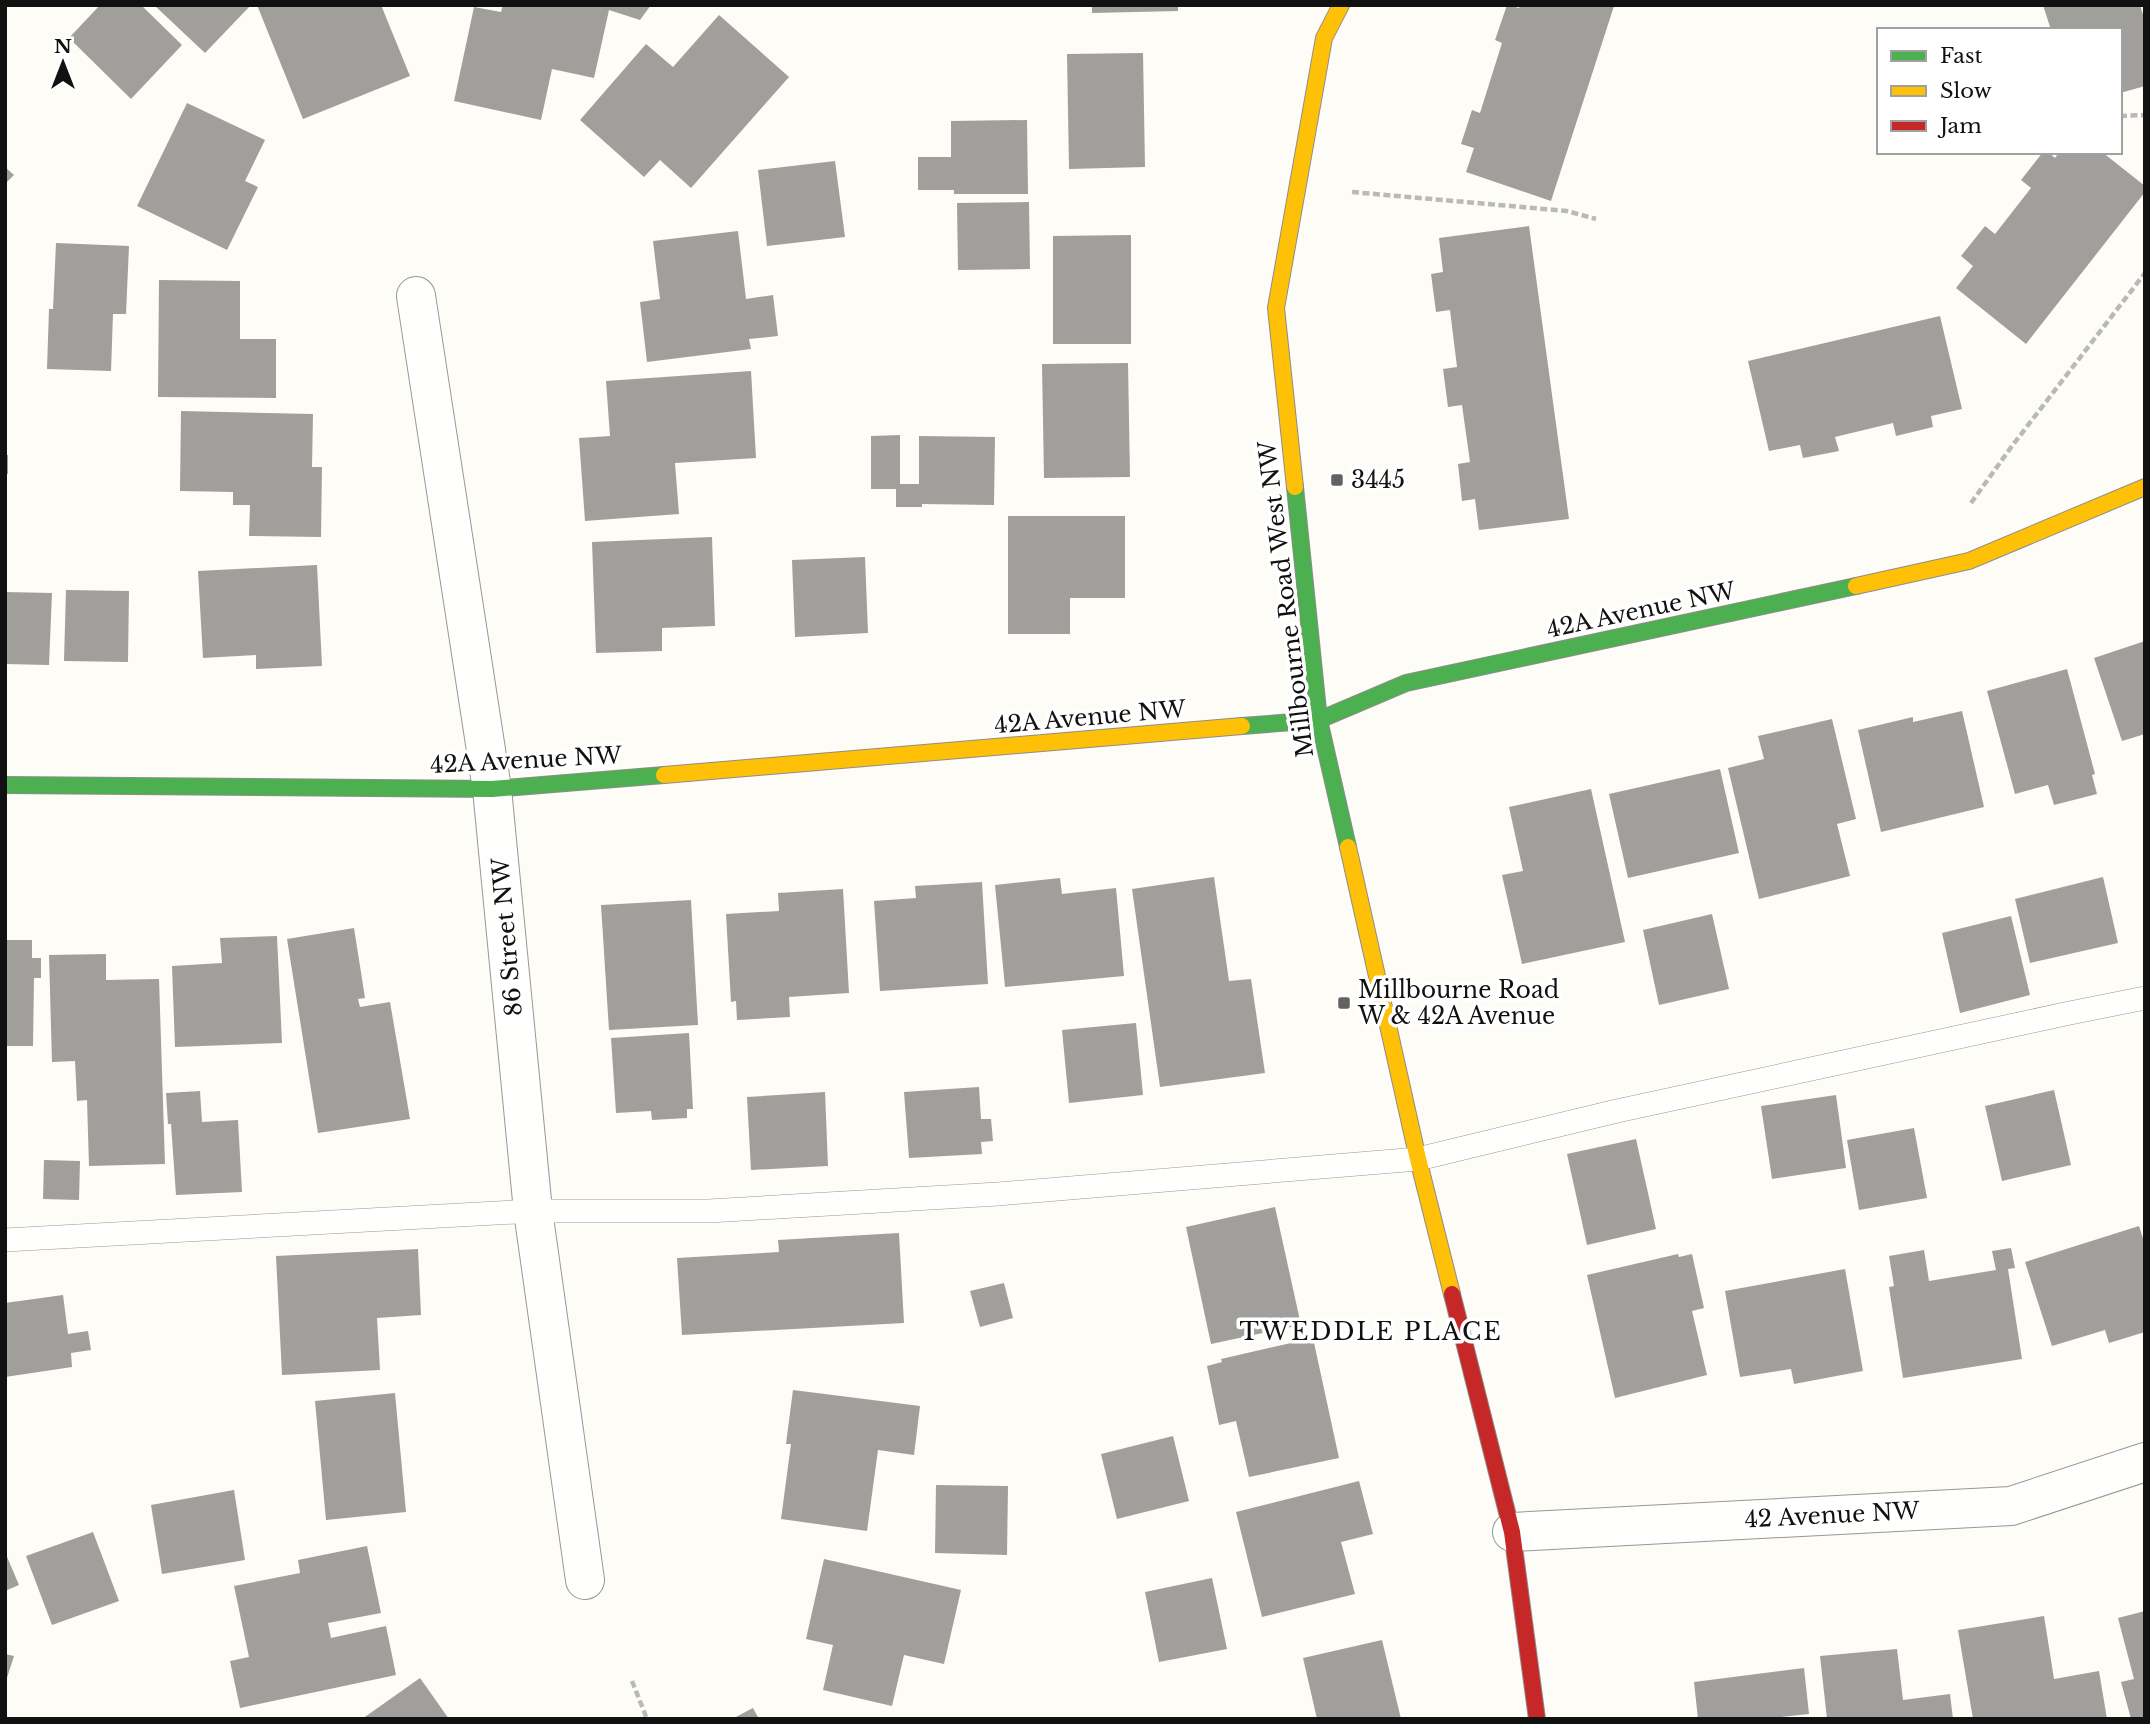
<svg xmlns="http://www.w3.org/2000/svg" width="2150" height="1724" viewBox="0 0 2150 1724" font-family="'Libre Baskerville',serif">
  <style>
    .building { fill: #a19f9c }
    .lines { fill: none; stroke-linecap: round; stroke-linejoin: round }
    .lane-casing { stroke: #979795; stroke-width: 24 }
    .street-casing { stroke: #979795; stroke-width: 40 }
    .fast-casing { stroke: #8e8d8b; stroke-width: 18 }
    .slow-casing { stroke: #8e8d8b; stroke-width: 18 }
    .jam-casing { stroke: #8e8d8b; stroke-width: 18 }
    .path { stroke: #b9b9b8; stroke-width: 4.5; stroke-dasharray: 7 3.5; stroke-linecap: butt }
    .lane { stroke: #fffffe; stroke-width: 23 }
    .street { stroke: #fffffe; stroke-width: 38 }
    .fast { stroke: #4caf50; stroke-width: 16 }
    .slow { stroke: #ffc107; stroke-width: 16 }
    .jam { stroke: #c62828; stroke-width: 16 }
    .poi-dot { fill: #646362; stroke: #fff; stroke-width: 2.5 }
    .labels { text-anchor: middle; stroke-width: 7; stroke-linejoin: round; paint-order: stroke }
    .poi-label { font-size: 23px; fill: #111; stroke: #fff; text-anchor: start }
    .street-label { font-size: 23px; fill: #111; stroke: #fff }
    .neighbourhood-label { font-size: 24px; letter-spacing: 2px; fill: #111; stroke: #fff }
  </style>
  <rect width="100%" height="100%" fill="#fdfcf7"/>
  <g class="building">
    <polygon points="100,5 141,5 182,45 131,99 69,38"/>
    <polygon points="154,5 251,5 205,53"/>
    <polygon points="257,5 381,5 410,76 303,119"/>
    <polygon points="503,5 651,5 640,20 609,10 594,78 552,69 541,120 454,101 474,7 501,12"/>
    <polygon points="1092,5 1178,5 1178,11 1092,13"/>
    <polygon points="1507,5 1519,8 1520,5 1614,6 1551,201 1466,172 1474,148 1461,144 1472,110 1480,113 1502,43 1495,40"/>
    <polygon points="2043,5 2140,5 2145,21 2145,86 2120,93 2120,30 2051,30"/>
    <polygon points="719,15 789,77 691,188 660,160 644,177 580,120 646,44 673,67"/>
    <polygon points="1143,53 1145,167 1069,169 1067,54"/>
    <polygon points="187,103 265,140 245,181 258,187 227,250 137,206"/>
    <polygon points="1027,120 1028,194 954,194 954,190 918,190 918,157 951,157 951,121"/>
    <polygon points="2043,152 2048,152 2055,158 2059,152 2102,152 2145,186 2145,192 2026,344 1956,288 1973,266 1961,256 1985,226 1995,234 2031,188 2021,180"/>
    <polygon points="835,161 845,237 767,246 758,170"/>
    <polygon points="5,167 14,175 5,184"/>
    <polygon points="1029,202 1030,269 958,270 957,203"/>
    <polygon points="1529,226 1569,519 1479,530 1475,499 1462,501 1458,464 1470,462 1462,405 1448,407 1443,369 1457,367 1450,310 1436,312 1431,274 1443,272 1439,238"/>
    <polygon points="738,231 746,299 773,295 778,336 749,339 751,349 647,362 640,302 660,299 653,241"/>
    <polygon points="1131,235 1131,344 1053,344 1053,236"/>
    <polygon points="56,243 129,246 126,314 113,314 111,371 47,369 49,309 53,309"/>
    <polygon points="159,280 240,281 240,339 276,339 276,398 158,397"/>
    <polygon points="1940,316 1962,409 1931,416 1933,427 1896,436 1893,423 1835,437 1839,451 1803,458 1800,445 1769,451 1748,361"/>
    <polygon points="1128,363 1130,477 1044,478 1042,364"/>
    <polygon points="751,371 756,458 675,463 679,514 585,521 579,438 610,436 606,381"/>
    <polygon points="181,411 313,414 312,467 322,467 321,537 249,536 250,505 233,505 233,492 180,491"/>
    <polygon points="900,435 900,484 919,484 919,436 995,437 994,505 922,504 922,507 896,507 896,489 871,489 871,436"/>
    <rect x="5" y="455" width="3" height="19"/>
    <polygon points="1008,516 1125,516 1125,598 1070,598 1070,634 1008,634"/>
    <polygon points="712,537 715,626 662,628 662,651 596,653 592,542"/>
    <polygon points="865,557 868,633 795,637 792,560"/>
    <polygon points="317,565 322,666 256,669 256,655 203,658 198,571"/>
    <polygon points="66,590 129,591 128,662 64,661"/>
    <polygon points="5,592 52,593 49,665 5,664"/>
    <polygon points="2145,641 2145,734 2122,741 2094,658"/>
    <polygon points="2067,669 2095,774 2092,775 2097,794 2054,805 2048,785 2015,794 1987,691"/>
    <polygon points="1962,711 1984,807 1881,832 1858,730 1913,717 1913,722"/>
    <polygon points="1832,719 1856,819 1837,824 1850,876 1759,899 1728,768 1764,759 1758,736"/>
    <polygon points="1720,769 1739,853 1628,878 1609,794"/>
    <polygon points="1591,789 1625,942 1522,964 1502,875 1523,871 1509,807"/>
    <polygon points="1214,877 1229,981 1251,979 1265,1073 1160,1087 1132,889"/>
    <polygon points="2103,877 2118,943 2030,963 2015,899"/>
    <polygon points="1060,878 1062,894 1116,888 1124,976 1005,987 995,885"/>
    <polygon points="982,882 988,984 880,991 874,901 916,898 915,886"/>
    <polygon points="843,889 849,993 789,997 790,1017 737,1020 736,1001 731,1002 726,914 779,911 778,893"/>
    <polygon points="691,900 698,1025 609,1030 601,905"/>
    <polygon points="1712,914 1729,989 1659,1005 1643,930"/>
    <polygon points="2011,916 2030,995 1960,1013 1942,933"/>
    <polygon points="354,928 365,998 358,999 360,1007 390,1002 410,1119 318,1133 287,939"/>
    <polygon points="277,936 282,1043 175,1047 172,966 222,963 220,938"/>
    <polygon points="5,940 32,940 32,958 41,958 41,978 34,978 33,1046 5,1046"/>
    <polygon points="106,954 106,980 159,979 165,1164 89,1166 87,1100 77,1101 75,1061 52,1062 49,955"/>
    <polygon points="1136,1023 1143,1095 1069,1103 1062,1030"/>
    <polygon points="689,1033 693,1109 687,1109 687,1118 652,1120 651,1111 616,1113 611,1038"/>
    <polygon points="979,1087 981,1119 991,1119 993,1141 981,1142 982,1154 909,1158 904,1092"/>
    <polygon points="2054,1090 2071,1165 2002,1181 1985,1106"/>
    <polygon points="200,1091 202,1122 238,1120 242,1192 176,1195 171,1124 168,1124 166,1093"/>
    <polygon points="825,1092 828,1166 751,1170 747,1097"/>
    <polygon points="1836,1095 1846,1168 1772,1179 1761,1106"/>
    <polygon points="1914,1128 1927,1198 1859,1210 1847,1140"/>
    <polygon points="1636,1139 1656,1229 1587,1245 1567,1154"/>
    <polygon points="44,1160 80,1161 79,1200 43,1199"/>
    <polygon points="1275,1207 1301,1325 1211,1344 1186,1227"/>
    <polygon points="2139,1226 2145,1244 2145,1332 2109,1343 2105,1330 2052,1346 2025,1262"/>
    <polygon points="899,1233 904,1323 682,1335 677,1258 779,1252 778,1240"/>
    <polygon points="2011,1248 2015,1268 2008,1269 2022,1359 1903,1378 1889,1287 1894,1286 1889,1256 1924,1250 1929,1281 1996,1270 1992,1251"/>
    <polygon points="418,1249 421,1315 377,1318 380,1370 282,1375 276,1256"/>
    <polygon points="1678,1254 1679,1257 1692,1254 1704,1308 1692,1311 1707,1375 1615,1398 1587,1275"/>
    <polygon points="1845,1269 1863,1371 1794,1384 1791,1369 1740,1377 1725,1291"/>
    <polygon points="1004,1283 1013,1318 980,1327 970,1291"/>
    <polygon points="63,1295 68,1334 88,1331 91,1350 71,1353 72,1367 5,1377 5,1303"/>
    <polygon points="1313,1338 1339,1458 1249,1477 1236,1421 1219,1425 1207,1366 1222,1362 1221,1359"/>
    <polygon points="793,1390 920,1406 914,1455 878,1450 867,1531 781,1519 791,1444 786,1444"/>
    <polygon points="395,1393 406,1512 326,1520 315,1401"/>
    <polygon points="1173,1436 1189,1501 1117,1519 1101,1454"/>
    <polygon points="1359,1481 1373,1534 1341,1542 1355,1594 1262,1617 1236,1512"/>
    <polygon points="936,1485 1008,1486 1007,1555 935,1553"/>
    <polygon points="234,1490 245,1560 162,1574 151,1505"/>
    <polygon points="93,1532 119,1601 52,1625 26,1556"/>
    <polygon points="367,1546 381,1613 328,1623 331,1638 386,1626 396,1675 240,1708 230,1661 249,1657 234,1586 300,1573 298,1560"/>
    <polygon points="5,1552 19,1585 5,1591"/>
    <polygon points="824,1559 961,1590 944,1664 904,1655 892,1706 823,1690 833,1645 806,1639"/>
    <polygon points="1212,1578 1227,1649 1159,1662 1145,1592"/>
    <polygon points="2145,1611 2145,1719 2131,1719 2121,1682 2134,1679 2118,1618"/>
    <polygon points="2044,1616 2054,1679 2099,1671 2107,1719 1973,1719 1958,1630"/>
    <polygon points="1382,1640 1401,1719 1317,1719 1303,1658"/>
    <polygon points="1897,1649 1903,1700 1950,1694 1953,1719 1827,1719 1820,1656"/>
    <polygon points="5,1654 14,1656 6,1681 5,1681"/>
    <polygon points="1804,1668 1809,1714 1781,1717 1781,1719 1698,1719 1694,1682"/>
    <polygon points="420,1678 449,1719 362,1719"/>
    <polygon points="753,1708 759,1719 732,1719"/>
  </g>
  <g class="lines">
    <defs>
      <polyline id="lane" points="5,1240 533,1211 709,1211 998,1194 1418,1159 1617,1111 2065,1014 2145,998"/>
      <g id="street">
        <polyline points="416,296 492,789 533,1211 585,1580"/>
        <polyline points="1512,1532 2011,1506 2145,1462"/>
      </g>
      <g id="fast">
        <polyline points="1295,487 1319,720 1348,847"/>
        <polyline points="1242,726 1319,720 1406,683 1856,586"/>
        <polyline points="5,785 492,789 664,775"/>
      </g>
      <g id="slow">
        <polyline points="1295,487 1276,308 1324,38 1341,5"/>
        <polyline points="1856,586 1969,561 2145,487"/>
        <polyline points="664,775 1242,726"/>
        <polyline points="1348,847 1418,1159 1452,1294"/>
      </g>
      <polyline id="jam" points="1452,1294 1512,1532 1537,1719"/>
    </defs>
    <use href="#lane" class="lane-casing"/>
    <use href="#street" class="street-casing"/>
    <use href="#fast" class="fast-casing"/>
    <use href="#slow" class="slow-casing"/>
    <use href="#jam" class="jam-casing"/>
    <g class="path">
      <polyline points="2120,116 2145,115"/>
      <polyline points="1352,192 1567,211 1596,219"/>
      <polyline points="1971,503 2012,446 2145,273"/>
      <polyline points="632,1681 647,1719"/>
    </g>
    <use href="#lane" class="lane"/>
    <use href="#street" class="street"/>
    <use href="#fast" class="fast"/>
    <use href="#slow" class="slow"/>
    <use href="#jam" class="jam"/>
  </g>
  <g class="poi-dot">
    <rect x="1330" y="473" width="14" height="14" rx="3.5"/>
    <rect x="1337" y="996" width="14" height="14" rx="3.5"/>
  </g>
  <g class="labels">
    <g class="poi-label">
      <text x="1351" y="488">3445</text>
      <text x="1358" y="998">Millbourne Road<tspan x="1358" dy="26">W &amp; 42A Avenue</tspan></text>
    </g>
    <g class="street-label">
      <text transform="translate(1286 599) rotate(-97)" y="8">Millbourne Road West NW</text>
      <text transform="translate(1641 610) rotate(-12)" y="8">42A Avenue NW</text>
      <text transform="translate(1090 717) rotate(-5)" y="8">42A Avenue NW</text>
      <text transform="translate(526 760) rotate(-3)" y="8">42A Avenue NW</text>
      <text transform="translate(507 937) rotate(-95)" y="8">86 Street NW</text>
      <text transform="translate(1832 1515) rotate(-3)" y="8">42 Avenue NW</text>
    </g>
    <g class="neighbourhood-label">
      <text x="1371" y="1340">TWEDDLE PLACE</text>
    </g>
  </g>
  <rect width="2150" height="1724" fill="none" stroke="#111111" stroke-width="14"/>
  <rect x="1877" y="28" width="245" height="126" fill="#ffffff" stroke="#a0a0a0" stroke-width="2"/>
  <rect x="1891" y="51" width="35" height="10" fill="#4caf50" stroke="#a0a0a0" stroke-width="2"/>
  <text x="1940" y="63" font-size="21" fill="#111111">Fast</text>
  <rect x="1891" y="86" width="35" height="10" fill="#ffc107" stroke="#a0a0a0" stroke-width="2"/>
  <text x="1940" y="98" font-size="21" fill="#111111">Slow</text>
  <rect x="1891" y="121" width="35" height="10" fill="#c62828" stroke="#a0a0a0" stroke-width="2"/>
  <text x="1940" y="133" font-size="21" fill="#111111">Jam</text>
  <g transform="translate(63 63)" stroke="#ffffff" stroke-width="5" paint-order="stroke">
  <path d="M0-5L12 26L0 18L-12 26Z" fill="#111111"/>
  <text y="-10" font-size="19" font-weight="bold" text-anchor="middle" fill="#111111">N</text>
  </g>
</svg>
